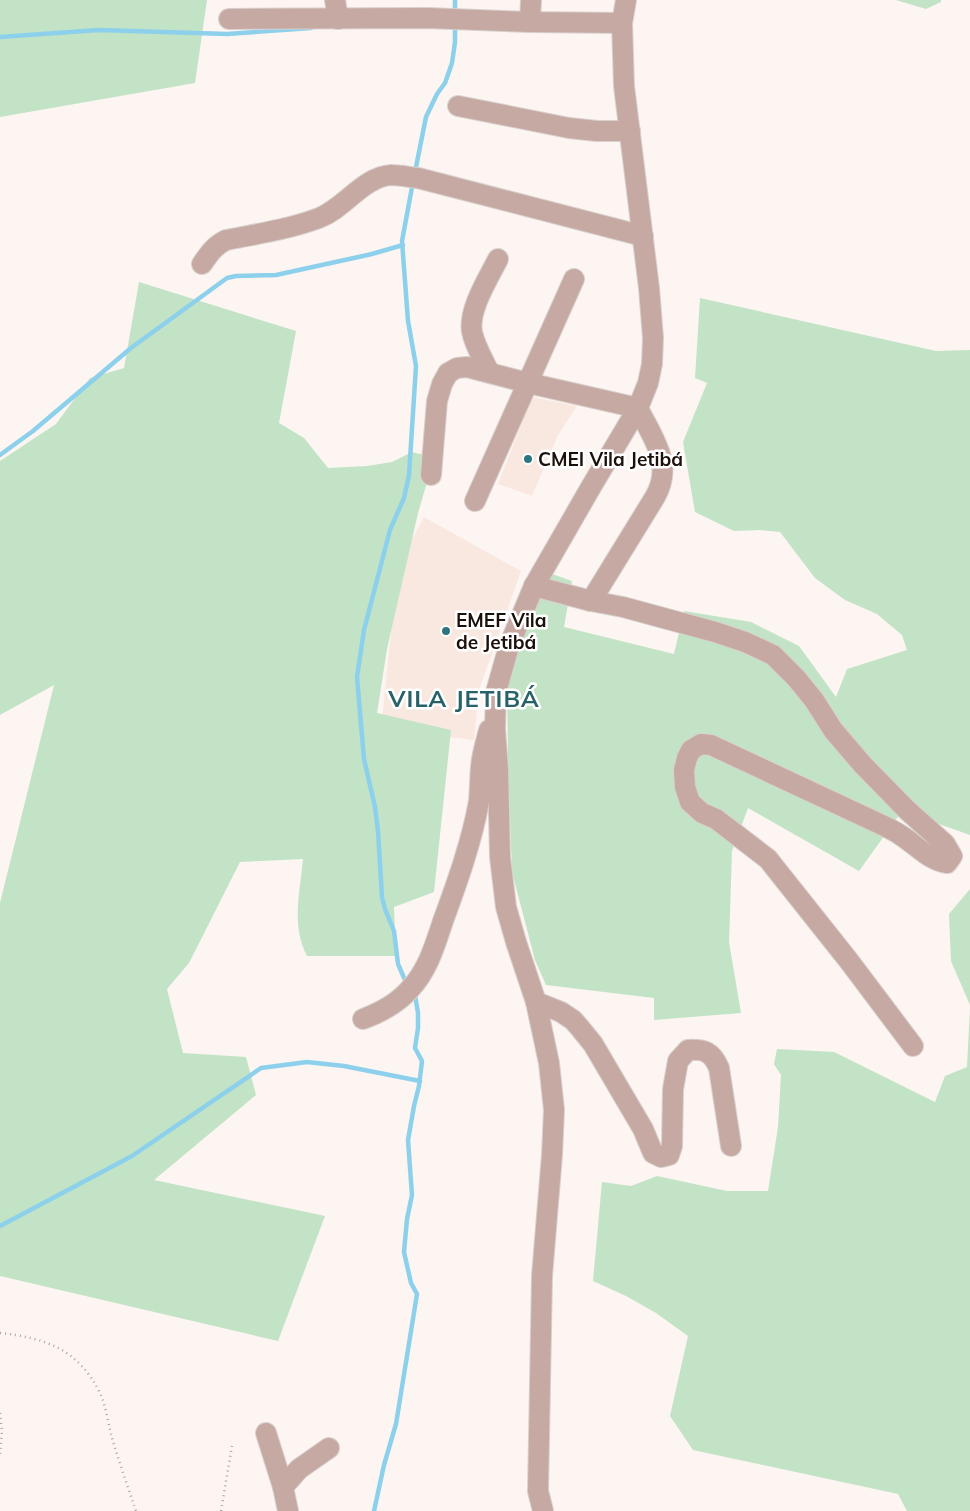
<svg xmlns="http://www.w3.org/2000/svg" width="970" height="1511" viewBox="0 0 970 1511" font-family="Mulish,sans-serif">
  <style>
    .built { fill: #f9e8e0 }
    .green { fill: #c2e3c5 }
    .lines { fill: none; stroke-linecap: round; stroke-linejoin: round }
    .stream { stroke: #8cd0ec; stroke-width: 4.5 }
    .minor-casing { stroke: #d8d0cd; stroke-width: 22 }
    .path { stroke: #aea5a2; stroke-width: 2.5; stroke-dasharray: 1 4; stroke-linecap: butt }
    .minor { stroke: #c6a9a3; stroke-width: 20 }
    .poi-dot { fill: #2d767d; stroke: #fff; stroke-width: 2 }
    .labels { text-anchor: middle; stroke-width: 5; stroke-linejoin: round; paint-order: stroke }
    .poi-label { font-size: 19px; font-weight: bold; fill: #1c100b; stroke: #fff; text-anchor: start }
    .district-label { font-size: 24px; font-weight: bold; letter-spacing: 1px; fill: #286268; stroke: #fff }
  </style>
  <rect width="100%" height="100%" fill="#fcf5f2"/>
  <g class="built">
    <polygon points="532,397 577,406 558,435 532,496 498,484"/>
    <polygon points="424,517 521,571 479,690 474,740 381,729 398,565"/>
  </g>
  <g class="green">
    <polygon points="0,0 207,0 195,83 0,117"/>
    <polygon points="896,0 941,0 941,2 926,9"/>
    <path d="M139,282L296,331L279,423L304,438L328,468L367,466L392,462L412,452L424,455L428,479L418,513L387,649L377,713L451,730L434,892L394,907L396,956H307C291,925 300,893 303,859L240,862L189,963L167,989L183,1053L246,1057L256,1095L154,1180L325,1216L278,1341L0,1276V903L54,685L0,715V461L56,424L90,378L124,368Z"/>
    <polygon points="700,298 936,351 970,350 970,835 902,811 859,871 748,808 732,851 729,942 741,1013 654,1020 654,998 546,985 535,960 512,872 508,758 507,684 541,570 572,581 564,627 674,654 684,611 751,622 799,646 836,697 847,669 907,650 902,635 877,614 845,600 815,578 780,532 760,530 734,531 695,512 683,442 707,383 695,378"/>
    <polygon points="970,889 970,1005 951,961 949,914"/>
    <polygon points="970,1008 970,1511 907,1511 898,1494 693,1450 670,1416 688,1336 656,1313 626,1296 593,1281 602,1182 631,1186 657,1176 727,1191 768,1191 778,1127 781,1075 774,1064 777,1049 834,1052 935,1102 945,1076 967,1067"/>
  </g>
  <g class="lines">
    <g class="stream">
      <polyline points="455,0 455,14"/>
      <polyline points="0,37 99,30 227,34 311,28"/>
      <polyline points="415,172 426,117 437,94 445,83 452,63 455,42 455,25"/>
      <polyline points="0,455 33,431 131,348 227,278 236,276 276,275 372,254 403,245"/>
      <polyline points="405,980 398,964 394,931 385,909 382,897 378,831 375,807 364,759 357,677 364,630 390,530 404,498 409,475 416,366 408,321 402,241 413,182"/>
      <polyline points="0,1226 132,1156 261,1068 307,1062 344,1066 420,1081"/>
      <polyline points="374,1511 384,1465 396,1424 417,1294 411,1283 404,1252 407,1219 412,1195 408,1140 414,1106 419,1086 422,1061 415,1048 418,1028 418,1013 415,995"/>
    </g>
    <defs>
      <g id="minor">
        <polyline points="335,0 338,19"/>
        <polyline points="229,19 427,18 530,22 622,23"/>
        <polyline points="530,22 531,0"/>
        <polyline points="458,106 569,128 597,131 630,131"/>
        <path d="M202,264C209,254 214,246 226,240C257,234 290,229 319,218C345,208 363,177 391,175C400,175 409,177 418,178L643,236"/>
        <path d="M489,372C483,359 475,346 472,332C468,310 488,279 498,259"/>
        <path d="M431,475L437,401L442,384L448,373L457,368L467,367L528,383L638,408C653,439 674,464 655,497L591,601L534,586"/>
        <polyline points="475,501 574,279"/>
        <path d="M591,601L623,607L715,632L745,642L773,655L796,678L814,700L833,730L862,764L907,810L945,844L952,856L947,863C930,861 916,845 902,836C895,831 888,828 880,824L711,745L701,744L691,750L687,758L684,770L685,787L690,802L702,813L716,819L768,859L849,961L913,1046"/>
        <path d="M536,1002L561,1012L573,1020L580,1028L593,1044L643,1129L653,1153L661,1157L669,1155L672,1146L673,1089L678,1061L688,1050C705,1049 712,1052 719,1068L731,1146"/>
        <path d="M363,1019C379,1013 398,1003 410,989C428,970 435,945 443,921C457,883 472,841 479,801C480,790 480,778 481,767C482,754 486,742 489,730"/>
        <polyline points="266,1433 283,1487"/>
        <polyline points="288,1511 283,1487 299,1469 329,1448"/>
        <polyline points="543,1511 538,1491 542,1276 552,1155 554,1110 549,1063 536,1002 516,942 506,907 500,857 498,769 495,729 496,692 509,646 534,586 591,487 638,408 648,383 652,364 653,338 649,288 624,86 622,23 626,0"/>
      </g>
    </defs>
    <use href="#minor" class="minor-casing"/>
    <g class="path">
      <path d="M0,1333C46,1338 78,1349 100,1393C106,1406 108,1423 112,1438C119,1462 128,1487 136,1511"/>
      <polyline points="0,1413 2,1431 0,1455"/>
      <polyline points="221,1511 232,1446"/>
    </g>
    <use href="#minor" class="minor"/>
  </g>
  <g class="poi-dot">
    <circle cx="528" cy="459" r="5"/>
    <circle cx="446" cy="631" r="5"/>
  </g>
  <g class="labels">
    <g class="poi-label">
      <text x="538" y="466">CMEI Vila Jetibá</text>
      <text x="456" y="627">EMEF Vila<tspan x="456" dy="22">de Jetibá</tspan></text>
    </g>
    <g class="district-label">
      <text x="464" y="707">VILA JETIBÁ</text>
    </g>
  </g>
</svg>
